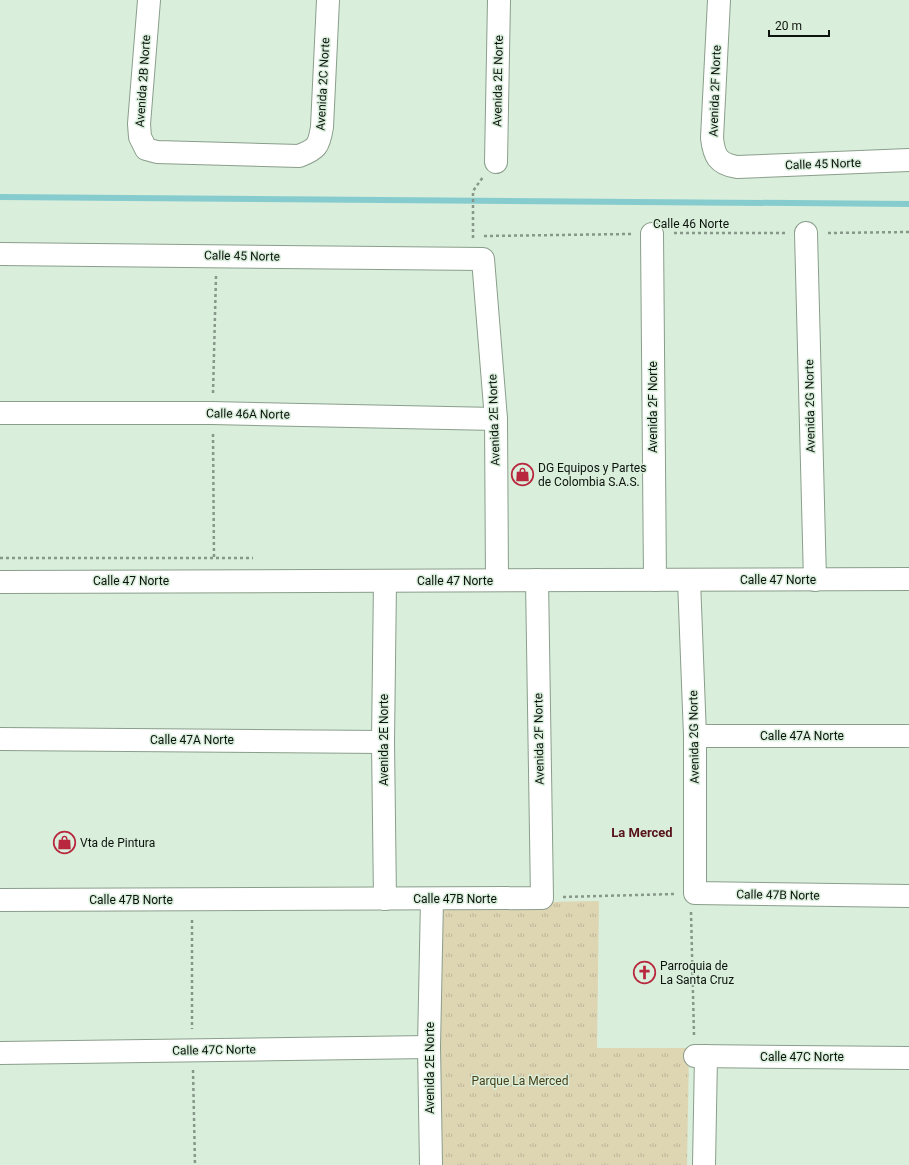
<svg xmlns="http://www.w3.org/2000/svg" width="909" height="1165" viewBox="0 0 909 1165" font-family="Roboto,sans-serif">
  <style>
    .grass { fill: url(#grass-tufts) }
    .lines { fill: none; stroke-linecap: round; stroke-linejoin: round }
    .stream { stroke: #86ccce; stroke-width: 6 }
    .street-casing { stroke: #8a9e8b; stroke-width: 24 }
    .path { stroke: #879789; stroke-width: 2.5; stroke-dasharray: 3 3; stroke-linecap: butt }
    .street { stroke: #fff; stroke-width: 22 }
    .labels { text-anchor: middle; stroke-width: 3; stroke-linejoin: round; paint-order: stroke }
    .street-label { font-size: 12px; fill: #0c130d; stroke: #d9eedb }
    .poi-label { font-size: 12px; fill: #0c130d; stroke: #d9eedb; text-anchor: start }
    .park-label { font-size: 12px; fill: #493f16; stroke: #d9eedb }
    .neighbourhood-label { font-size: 13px; font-weight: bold; fill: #57121a; stroke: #d9eedb }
  </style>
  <defs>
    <pattern id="grass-tufts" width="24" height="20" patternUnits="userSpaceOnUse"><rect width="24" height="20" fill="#ded5b3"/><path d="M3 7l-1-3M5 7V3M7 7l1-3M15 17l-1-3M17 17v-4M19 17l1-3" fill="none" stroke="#bdb699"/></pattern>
  </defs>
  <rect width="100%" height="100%" fill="#d9eedb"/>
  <polygon class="grass" points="599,901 597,1048 689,1048 687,1165 435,1165 437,904"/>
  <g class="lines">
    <polyline class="stream" points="0,197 909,204"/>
    <defs>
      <g id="street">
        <path d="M149,0L139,124L140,137L146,149L157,152L299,156C317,149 319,146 322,127L328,0"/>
        <path d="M719,0L712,138C714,156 718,164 737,167L909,160"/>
        <polyline points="496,162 499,0"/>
        <polyline points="806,233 815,580"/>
        <polyline points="652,234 655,580"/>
        <polyline points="0,254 483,259 496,419 497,580"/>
        <polyline points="0,413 212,413 496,419"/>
        <polyline points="689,580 695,736 695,893 909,896"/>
        <polyline points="0,582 909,579"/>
        <polyline points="695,736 909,736"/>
        <polyline points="0,739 383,742"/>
        <polyline points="385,899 383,742 385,581"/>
        <polyline points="0,900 542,898 537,580"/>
        <polyline points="0,1053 429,1047"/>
        <polyline points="695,1056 909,1058"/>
        <polyline points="431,1165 429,1047 432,899"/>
        <polyline points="704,1165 706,1056"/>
      </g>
    </defs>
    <use href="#street" class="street-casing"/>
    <g class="path">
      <polyline points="674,233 787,233"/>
      <polyline points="828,233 909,232"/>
      <polyline points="484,236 631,234"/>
      <polyline points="473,238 473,191 483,177"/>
      <polyline points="213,393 216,276"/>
      <polyline points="213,434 214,559"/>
      <polyline points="0,558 253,558"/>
      <polyline points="563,897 674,894"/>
      <polyline points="691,912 694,1035"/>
      <polyline points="192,920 192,1029"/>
      <polyline points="193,1070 195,1165"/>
    </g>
    <use href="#street" class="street"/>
  </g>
  <defs>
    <symbol id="shop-ring" viewBox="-11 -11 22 22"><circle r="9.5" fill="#d9eedb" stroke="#b8273d" stroke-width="1.5"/><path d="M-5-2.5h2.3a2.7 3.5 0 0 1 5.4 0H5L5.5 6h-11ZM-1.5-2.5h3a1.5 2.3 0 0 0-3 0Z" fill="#b8273d"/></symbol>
    <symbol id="church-ring" viewBox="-11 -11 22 22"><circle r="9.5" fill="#d9eedb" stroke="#b8273d" stroke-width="1.5"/><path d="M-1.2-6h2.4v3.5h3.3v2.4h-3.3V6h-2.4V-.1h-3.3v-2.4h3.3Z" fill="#b8273d"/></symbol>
  </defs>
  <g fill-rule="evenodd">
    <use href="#shop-ring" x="510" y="462" width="25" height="25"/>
    <use href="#shop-ring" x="52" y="830" width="25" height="25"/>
    <use href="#church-ring" x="632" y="960" width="25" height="25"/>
  </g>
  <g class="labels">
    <g class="street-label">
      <text transform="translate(143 81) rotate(-86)" y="4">Avenida 2B Norte</text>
      <text transform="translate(498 81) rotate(-89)" y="4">Avenida 2E Norte</text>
      <text transform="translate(323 84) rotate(-87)" y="4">Avenida 2C Norte</text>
      <text transform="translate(715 91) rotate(-88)" y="4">Avenida 2F Norte</text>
      <text transform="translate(823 164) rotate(-2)" y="4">Calle 45 Norte</text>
      <text x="691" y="228">Calle 46 Norte</text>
      <text transform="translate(242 256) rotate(1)" y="4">Calle 45 Norte</text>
      <text transform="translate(810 406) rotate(-91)" y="4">Avenida 2G Norte</text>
      <text transform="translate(653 407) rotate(-90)" y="4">Avenida 2F Norte</text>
      <text transform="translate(248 414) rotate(1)" y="4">Calle 46A Norte</text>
      <text transform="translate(494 420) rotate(-92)" y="4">Avenida 2E Norte</text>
      <text x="778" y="584">Calle 47 Norte</text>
      <text x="131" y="585">Calle 47 Norte</text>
      <text x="455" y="585">Calle 47 Norte</text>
      <text x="802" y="740">Calle 47A Norte</text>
      <text transform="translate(694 737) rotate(-91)" y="4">Avenida 2G Norte</text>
      <text transform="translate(539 739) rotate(-91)" y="4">Avenida 2F Norte</text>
      <text x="192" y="744">Calle 47A Norte</text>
      <text transform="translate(384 740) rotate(-90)" y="4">Avenida 2E Norte</text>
      <text transform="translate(778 895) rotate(1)" y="4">Calle 47B Norte</text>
      <text x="455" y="903">Calle 47B Norte</text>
      <text x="131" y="904">Calle 47B Norte</text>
      <text transform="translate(214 1050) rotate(-1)" y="4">Calle 47C Norte</text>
      <text x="802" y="1061">Calle 47C Norte</text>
      <text transform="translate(430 1068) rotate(-90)" y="4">Avenida 2E Norte</text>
    </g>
    <g class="poi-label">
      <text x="538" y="472">DG Equipos y Partes<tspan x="538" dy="14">de Colombia S.A.S.</tspan></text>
      <text x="80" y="847">Vta de Pintura</text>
      <text x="660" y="970">Parroquia de<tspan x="660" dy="14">La Santa Cruz</tspan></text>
    </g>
    <g class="park-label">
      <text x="520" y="1085">Parque La Merced</text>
    </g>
    <g class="neighbourhood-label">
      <text x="642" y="837">La Merced</text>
    </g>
  </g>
  <path d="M769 30v6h60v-6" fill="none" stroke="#0c130d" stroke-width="2"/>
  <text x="775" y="30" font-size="12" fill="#0c130d" stroke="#d9eedb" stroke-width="3" paint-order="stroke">20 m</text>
</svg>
